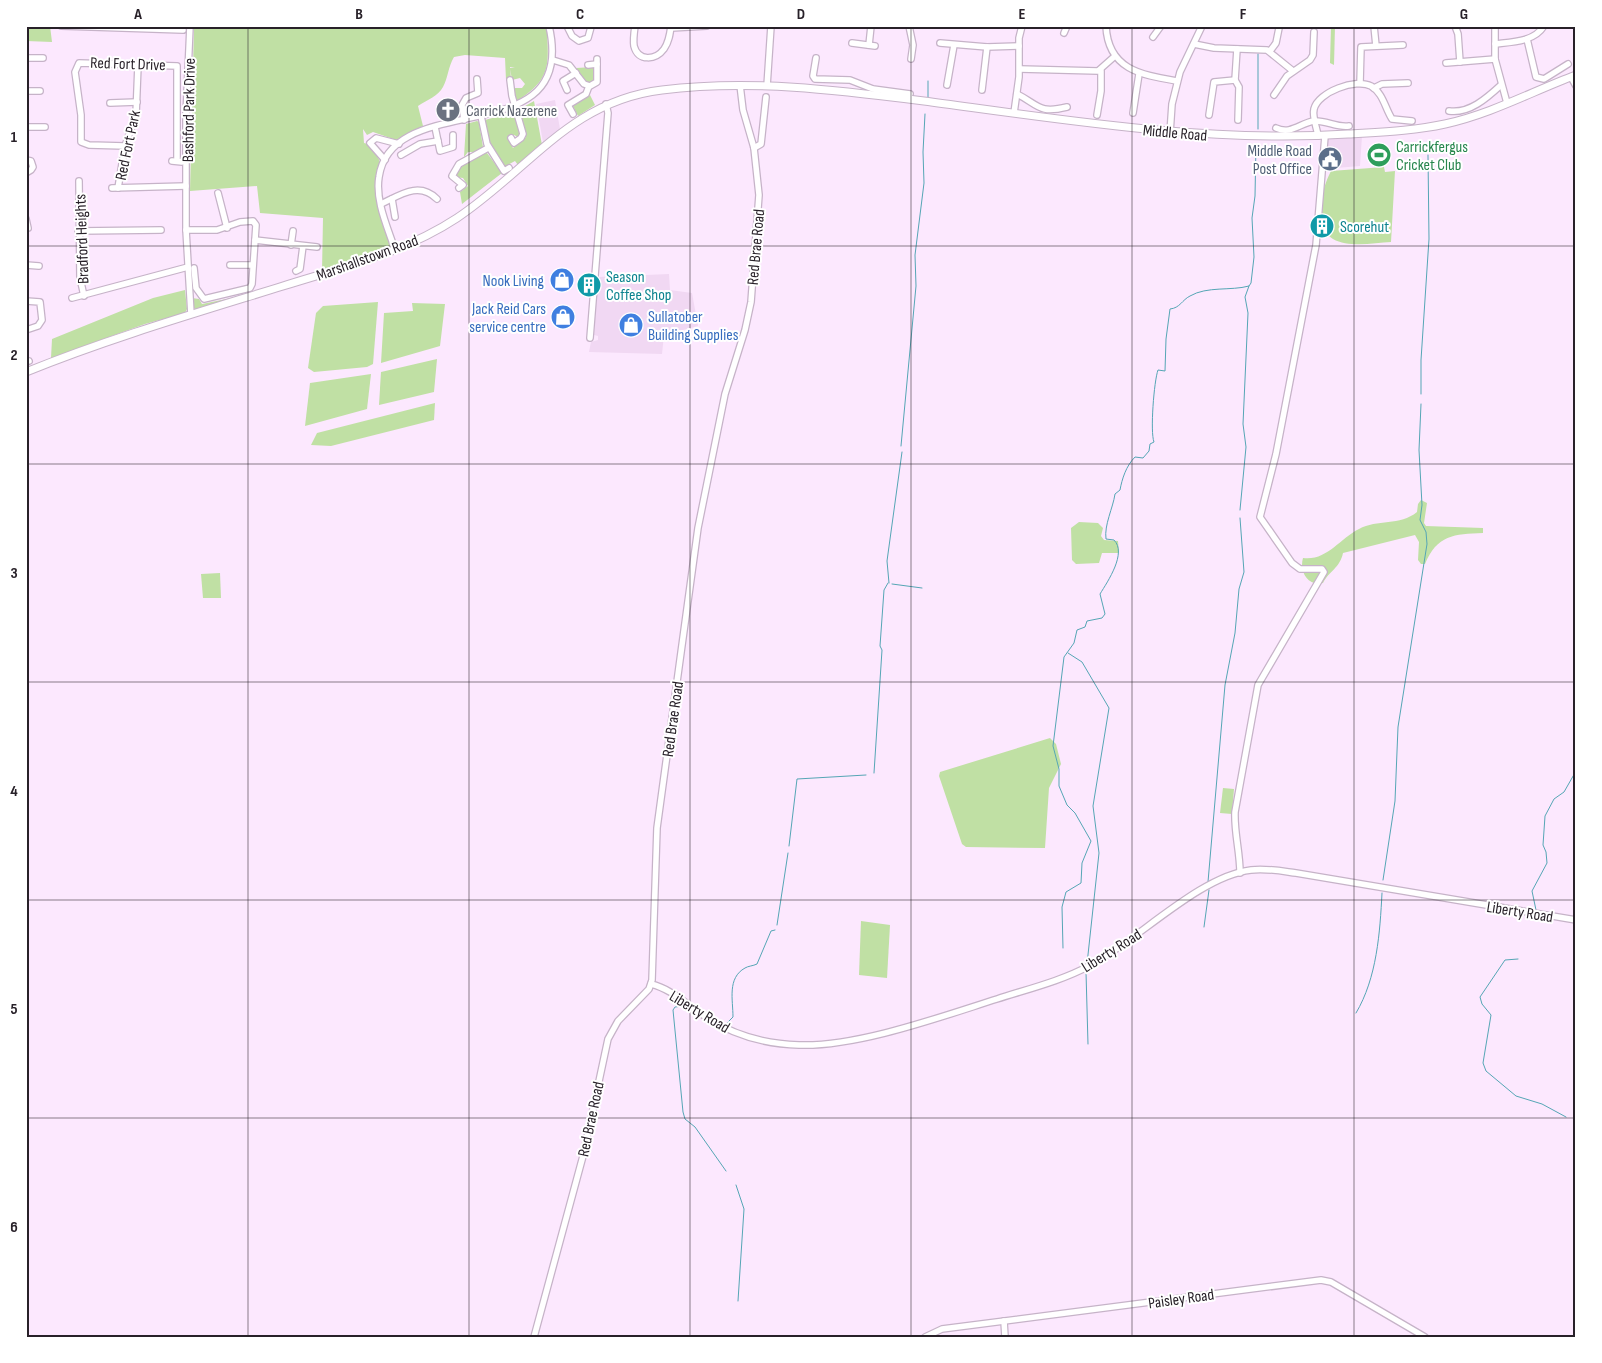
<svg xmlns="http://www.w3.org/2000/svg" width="1602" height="1363" viewBox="0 0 1602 1363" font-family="'Sofia Sans Condensed',sans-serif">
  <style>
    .built { fill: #f1d8f3 }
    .green { fill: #c0e0a4 }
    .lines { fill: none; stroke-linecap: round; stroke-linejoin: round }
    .stream { stroke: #55a6b5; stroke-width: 1 }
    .minor-casing { stroke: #c6b3c8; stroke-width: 8 }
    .major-casing { stroke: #c6b3c8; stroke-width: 9 }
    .minor { stroke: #fff; stroke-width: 5.5 }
    .major { stroke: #fff; stroke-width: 7 }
    .grid { fill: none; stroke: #282129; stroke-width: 1; stroke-opacity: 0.55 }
    .labels { text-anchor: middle; stroke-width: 4; stroke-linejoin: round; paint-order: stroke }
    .street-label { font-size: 16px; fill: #282129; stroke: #fff }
    .worship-label { font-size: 16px; fill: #5b616d; stroke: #fff; text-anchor: start }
    .leisure-label { font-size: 16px; fill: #27864d; stroke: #fff; text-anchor: start }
    .service-label { font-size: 16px; fill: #4e5e75; stroke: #fff; text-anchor: end }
    .culture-label { font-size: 16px; fill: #0d838f; stroke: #fff; text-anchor: start }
    .shop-label { font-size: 16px; fill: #366cbe; stroke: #fff; text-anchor: end }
    .neatline { fill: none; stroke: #282129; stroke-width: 2 }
    .grid-label { font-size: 16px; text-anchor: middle; font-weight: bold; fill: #282129 }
  </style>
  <rect width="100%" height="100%" fill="#fce8fe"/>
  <g class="built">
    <polygon points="555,100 560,129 543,142 536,104"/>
    <polygon points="1362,136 1360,166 1324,169 1326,139"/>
    <polygon points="669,274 670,290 692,293 698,326 664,335 662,354 589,352 591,342 598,340 598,336 594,335 597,289 600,286 598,277"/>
  </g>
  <g class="green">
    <polygon points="26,26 50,26 52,42 26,41"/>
    <path d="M194,26H547C548,64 553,78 517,101L515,98L514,88H522L525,84L520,78L512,80L510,68L515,67H510L511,79L506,80L505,58L465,55L454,57C448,67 448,78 443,87C438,96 427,100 418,106L423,126L396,140L373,132L367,135L363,129L364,143L372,145L382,166L378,184L395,250L195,309L193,307L192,298L199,299L202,304L236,297L322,271L323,218L260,213L257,186L190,191Z"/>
    <polygon points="1331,26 1335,26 1334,65 1330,63"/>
    <polygon points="594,67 596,80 591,84 585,83 576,68"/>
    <polygon points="590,95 595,105 578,116 573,106"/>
    <polygon points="534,101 542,145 518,165 515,161 504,167 489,143 485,120 514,112 520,134 518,137 514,135 508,139 513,148 526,137 518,110"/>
    <polygon points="477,121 479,122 483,147 474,152 468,152 464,157 466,124"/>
    <path d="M487,153L502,173L462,204L460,192L468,186L463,178L455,177C458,164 474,156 487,153Z"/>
    <path d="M1384,167L1385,172L1395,171L1391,242C1374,243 1349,248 1333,239C1311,226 1322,188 1331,171Z"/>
    <polygon points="185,290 187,309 185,313 145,324 51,358 52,339 153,298"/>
    <polygon points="378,302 373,364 367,367 314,372 308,368 316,313 323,306"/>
    <polygon points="412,303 445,304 440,346 381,363 384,313 413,311"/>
    <polygon points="437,359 434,392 379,405 381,372"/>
    <polygon points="371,374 367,409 305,426 310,383"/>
    <polygon points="435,403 434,420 331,446 311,445 317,433"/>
    <path d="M1421,500L1427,503L1424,523L1426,526L1483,528V533C1454,534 1437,535 1425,564H1421L1418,560L1419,542L1415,535L1343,553C1340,568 1329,571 1323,583C1308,587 1299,571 1303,558C1327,561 1339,539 1359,529C1377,519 1400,526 1417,512L1418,504Z"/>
    <polygon points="1079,522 1098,523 1103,528 1101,536 1104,540 1118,541 1119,553 1102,553 1099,563 1076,564 1072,560 1071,528"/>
    <polygon points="220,573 221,598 203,598 201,574"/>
    <polygon points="1050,738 1056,744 1061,764 1049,788 1045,848 966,847 962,844 939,776 940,772"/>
    <polygon points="1223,788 1234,789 1232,814 1220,813"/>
    <polygon points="861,921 890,925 887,978 859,975"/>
  </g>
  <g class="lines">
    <g class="stream">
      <polyline points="1258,54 1258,129"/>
      <polyline points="928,97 928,81"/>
      <polyline points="1421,394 1421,360 1429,239 1428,155"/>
      <polyline points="901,446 916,286 915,255 924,183 923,152 925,114"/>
      <polyline points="1240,510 1246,447 1243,424 1248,313 1245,297 1249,286"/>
      <polyline points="889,583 887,561 902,452"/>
      <polyline points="892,584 922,588"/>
      <polyline points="1068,653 1082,662 1109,708 1093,806 1099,853 1087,964"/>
      <polyline points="874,773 882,650 880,646 884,590 888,583"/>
      <polyline points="789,846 797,779 866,775"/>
      <polyline points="1383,880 1395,801 1398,727 1427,544 1426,532 1420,520 1422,505 1419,450 1421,404"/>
      <polyline points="1208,882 1225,685 1235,633 1239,589 1244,572 1240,518"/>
      <polyline points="1536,910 1532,891 1547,863 1546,852 1543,845 1545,816 1554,799 1564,792 1576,771"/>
      <polyline points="777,925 788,853"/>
      <polyline points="1204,927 1209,890"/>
      <path d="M1063,948L1062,907L1066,892L1081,883L1082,863L1091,841L1075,813L1067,805L1059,786V769L1053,746L1064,657L1074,643L1077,630L1085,627L1087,621L1102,618L1105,614L1100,594C1108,581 1127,553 1114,540L1106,539C1104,525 1113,508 1115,494L1120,490C1122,479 1126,466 1135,457L1143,458L1149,451L1150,444L1154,442C1150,432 1154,381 1158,370L1165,371L1166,339L1170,309C1180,308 1182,300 1190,296C1207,286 1231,291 1249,286L1251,283L1254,257L1252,218L1255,196L1256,144"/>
      <polyline points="1518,959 1505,960 1480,997 1482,1004 1491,1015 1483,1063 1486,1071 1516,1096 1542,1104 1566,1117"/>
      <polyline points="1086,972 1088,1044"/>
      <polyline points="693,1005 707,1014"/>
      <polyline points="683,1006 675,1007 673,1010 683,1112 685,1119 695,1127 726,1171"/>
      <path d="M1356,1013C1377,978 1380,932 1382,893"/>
      <path d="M725,1025L733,1017C733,1000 727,978 745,968C748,966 753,966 757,964L771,931L775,930"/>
      <polyline points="736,1185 744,1209 738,1301"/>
    </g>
    <defs>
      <g id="minor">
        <polyline points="61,26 183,30"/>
        <polyline points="190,26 186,116 186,230 191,314"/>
        <polyline points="567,26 572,36 579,41 588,38 591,27"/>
        <path d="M635,26C634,33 633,40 634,46C638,62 656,60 664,49C669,42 670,34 671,26"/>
        <polyline points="909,26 913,45 911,59"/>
        <path d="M1106,26C1108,70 1142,75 1177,81"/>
        <polyline points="1374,26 1376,46"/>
        <polyline points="1455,26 1458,34 1460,62"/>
        <polyline points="1495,26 1495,59 1507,103"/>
        <polyline points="671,28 707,26"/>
        <polyline points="1064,33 1067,26"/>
        <polyline points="1153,37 1161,26"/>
        <polyline points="1527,39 1536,77 1544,79 1568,64"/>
        <polyline points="852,43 875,46"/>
        <polyline points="940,43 987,47 1019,46"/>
        <polyline points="1194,44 1214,48 1267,50 1293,71"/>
        <path d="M1495,44C1512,42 1534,42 1544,26"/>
        <polyline points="869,45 871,26"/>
        <polyline points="1270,51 1276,43 1279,28"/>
        <polyline points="26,58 43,58"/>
        <polyline points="816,58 813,76 815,79 850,80 873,89 910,94"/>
        <polyline points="553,60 569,65 584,84 590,86 597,82 597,59"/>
        <polyline points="1446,63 1495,59"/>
        <polyline points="588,65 597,64"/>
        <polyline points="1020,69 1098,71 1115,56"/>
        <polyline points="1571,77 1576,86"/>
        <polyline points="510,80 512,96 523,134 521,138 514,143 511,138"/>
        <polyline points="1235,80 1237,49"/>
        <polyline points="1360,83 1361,47 1403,45"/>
        <polyline points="947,85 954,45"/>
        <polyline points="767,86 771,26"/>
        <polyline points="1374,88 1382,84 1408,83"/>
        <polyline points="567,90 563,81 576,73"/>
        <polyline points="982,90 987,47"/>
        <polyline points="26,91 40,91"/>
        <path d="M1017,94C1039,105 1038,114 1067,107"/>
        <polyline points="1274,95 1287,76 1310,60 1313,55 1314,32"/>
        <polyline points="110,103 137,102"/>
        <path d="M1449,111C1469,114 1487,98 1501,85"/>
        <polyline points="1014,113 1019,77 1019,38 1022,26"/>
        <polyline points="1133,113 1139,74"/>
        <polyline points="573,114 568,105 586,94 589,86"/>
        <polyline points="1097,115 1101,91 1101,71"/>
        <polyline points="1209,115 1214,82 1235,80 1239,87 1238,120"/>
        <polyline points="481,116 487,144 504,171 509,168"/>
        <polyline points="464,120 462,105 466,98 478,93 477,79"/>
        <polyline points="26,127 45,127"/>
        <polyline points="435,127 440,151 453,147 453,135"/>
        <path d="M1276,128C1291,135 1300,123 1314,121C1326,120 1337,128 1349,126"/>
        <polyline points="1170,133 1172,104 1180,72 1202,26"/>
        <path d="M1318,136C1317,128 1312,117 1314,109C1318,92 1356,78 1371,86C1383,93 1385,108 1392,119L1412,121"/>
        <polyline points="125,146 89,145 81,142 81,115 75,72 79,63 177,66 177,161"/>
        <polyline points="754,148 761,144 766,97"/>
        <polyline points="401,155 420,144 438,141"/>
        <polyline points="26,160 31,161 33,167 31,170 26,173"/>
        <polyline points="385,160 370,143 376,138 399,144"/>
        <polyline points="172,161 182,162"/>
        <polyline points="79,181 80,278 84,296"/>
        <polyline points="112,188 186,186"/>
        <polyline points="118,188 125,146 136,115 138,65"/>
        <polyline points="459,188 463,185 452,176 459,164 488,148"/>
        <polyline points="218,193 227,228"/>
        <polyline points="392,199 395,217"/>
        <path d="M381,204C400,195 419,181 437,199"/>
        <polyline points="26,219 28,228"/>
        <polyline points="186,230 217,230 240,222 253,221 256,225 252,284 250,288 204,299 196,288 194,268"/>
        <polyline points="78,231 161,230"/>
        <polyline points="255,240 317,247"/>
        <polyline points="291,245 293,231"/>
        <path d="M395,250C388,228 375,201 379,177C392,86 579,155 549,26"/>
        <polyline points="26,265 39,266"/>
        <polyline points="230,265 253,265"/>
        <polyline points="296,271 300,269 303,246"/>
        <polyline points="72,298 188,267"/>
        <polyline points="26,301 40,302 42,320 38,326 26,330"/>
        <polyline points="590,338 608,113 606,104"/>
        <polyline points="26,362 29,361"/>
        <path d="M1240,873C1240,852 1234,832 1235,812L1258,685L1324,572L1322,569H1300L1292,563L1260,517L1276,454L1316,245L1325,136"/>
        <path d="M651,984C672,989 688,1006 706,1017C733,1035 766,1044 799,1045C857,1047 940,1017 997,999C1028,989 1061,981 1089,966C1136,942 1199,876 1251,870C1266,868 1281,871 1296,873L1576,920"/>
        <polyline points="1004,1321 1005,1337"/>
        <polyline points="534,1337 583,1156 608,1039 618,1021 649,989 652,980 657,828 698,528 725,394 745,330 751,302 759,195 754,148 743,110 740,85"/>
        <polyline points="925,1337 942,1329 1321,1280 1331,1282 1425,1337"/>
      </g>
      <path id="major" d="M26,372C110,338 196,313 283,286C343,267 404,253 457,218C529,170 570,101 662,90C750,79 837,90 924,101C1065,120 1205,143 1348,134C1380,132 1413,131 1445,124C1491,114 1533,91 1576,75"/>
    </defs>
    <use href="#minor" class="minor-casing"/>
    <use href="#major" class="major-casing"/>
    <use href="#minor" class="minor"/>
    <use href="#major" class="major"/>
  </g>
  <path class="grid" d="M248,26V1337M469,26V1337M690,26V1337M911,26V1337M1132,26V1337M1354,26V1337M26,246H1576M26,464H1576M26,682H1576M26,900H1576M26,1118H1576"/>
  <defs>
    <symbol id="church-disc" viewBox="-11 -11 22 22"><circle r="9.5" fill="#6b7280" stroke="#fff"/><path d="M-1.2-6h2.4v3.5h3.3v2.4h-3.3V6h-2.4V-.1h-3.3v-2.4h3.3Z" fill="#fff"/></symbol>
    <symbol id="stadium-disc" viewBox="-11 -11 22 22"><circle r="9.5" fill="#2e9e5b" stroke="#fff"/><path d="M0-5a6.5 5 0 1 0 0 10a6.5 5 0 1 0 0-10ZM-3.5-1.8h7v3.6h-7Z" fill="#fff"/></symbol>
    <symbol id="civic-disc" viewBox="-11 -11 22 22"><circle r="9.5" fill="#5c6f8a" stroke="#fff"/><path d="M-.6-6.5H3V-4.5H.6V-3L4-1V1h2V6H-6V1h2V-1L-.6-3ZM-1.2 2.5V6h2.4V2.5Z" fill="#fff"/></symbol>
    <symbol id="building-disc" viewBox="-11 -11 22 22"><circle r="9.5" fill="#0f9aa8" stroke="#fff"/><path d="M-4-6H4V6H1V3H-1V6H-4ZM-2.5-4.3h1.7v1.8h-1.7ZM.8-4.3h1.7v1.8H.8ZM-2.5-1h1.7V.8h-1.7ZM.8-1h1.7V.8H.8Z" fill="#fff"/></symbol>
    <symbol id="shop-disc" viewBox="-11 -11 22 22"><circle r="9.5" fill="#3f7fe0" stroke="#fff"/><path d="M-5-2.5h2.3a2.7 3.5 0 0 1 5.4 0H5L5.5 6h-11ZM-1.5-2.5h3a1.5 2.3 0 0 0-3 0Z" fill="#fff"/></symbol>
  </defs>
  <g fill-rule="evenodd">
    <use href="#church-disc" x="434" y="96" width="28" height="28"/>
    <use href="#stadium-disc" x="1365" y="141" width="28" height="28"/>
    <use href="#civic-disc" x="1316" y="145" width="28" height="28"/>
    <use href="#building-disc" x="1308" y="212" width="28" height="28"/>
    <use href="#shop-disc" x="548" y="266" width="28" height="28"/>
    <use href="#building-disc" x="575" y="271" width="28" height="28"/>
    <use href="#shop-disc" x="549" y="303" width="28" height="28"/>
    <use href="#shop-disc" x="617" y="311" width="28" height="28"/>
  </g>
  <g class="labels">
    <g class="street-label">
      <text transform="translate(128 63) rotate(2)" y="6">Red Fort Drive</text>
      <text transform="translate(188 110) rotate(-89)" y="6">Bashford Park Drive</text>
      <text transform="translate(1175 132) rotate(5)" y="6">Middle Road</text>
      <text transform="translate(127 145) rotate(-78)" y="6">Red Fort Park</text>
      <text transform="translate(81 239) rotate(-92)" y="6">Bradford Heights</text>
      <text transform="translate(755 247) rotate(-85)" y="6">Red Brae Road</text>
      <text transform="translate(367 257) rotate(-20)" y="6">Marshallstown Road</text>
      <text transform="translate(672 719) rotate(-82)" y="6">Red Brae Road</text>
      <text transform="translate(1520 911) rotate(9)" y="6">Liberty Road</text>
      <text transform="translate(1111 950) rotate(-32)" y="6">Liberty Road</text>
      <text transform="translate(700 1011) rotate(31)" y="6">Liberty Road</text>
      <text transform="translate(590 1119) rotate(-78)" y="6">Red Brae Road</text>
      <text transform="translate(1181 1298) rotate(-8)" y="6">Paisley Road</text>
    </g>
    <g class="worship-label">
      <text x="466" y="116">Carrick Nazerene</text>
    </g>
    <g class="leisure-label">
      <text x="1396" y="152">Carrickfergus<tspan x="1396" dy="18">Cricket Club</tspan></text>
    </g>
    <g class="service-label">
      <text x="1312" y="156">Middle Road<tspan x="1312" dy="18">Post Office</tspan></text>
    </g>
    <g class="culture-label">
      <text x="1340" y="232">Scorehut</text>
      <text x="606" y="282">Season<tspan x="606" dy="18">Coffee Shop</tspan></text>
    </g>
    <g class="shop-label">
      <text x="544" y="286">Nook Living</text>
      <text x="546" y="314">Jack Reid Cars<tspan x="546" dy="18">service centre</tspan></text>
      <text x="648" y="322" text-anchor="start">Sullatober<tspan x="648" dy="18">Building Supplies</tspan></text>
    </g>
  </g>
  <rect width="1602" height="1363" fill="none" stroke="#ffffff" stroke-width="55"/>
  <rect x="28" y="28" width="1546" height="1308" class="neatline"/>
  <g class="grid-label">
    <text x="138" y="19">A</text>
    <text x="359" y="19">B</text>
    <text x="580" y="19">C</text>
    <text x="801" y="19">D</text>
    <text x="1022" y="19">E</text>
    <text x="1243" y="19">F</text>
    <text x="1464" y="19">G</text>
    <text x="14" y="142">1</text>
    <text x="14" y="360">2</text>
    <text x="14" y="578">3</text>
    <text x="14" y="796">4</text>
    <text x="14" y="1014">5</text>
    <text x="14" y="1232">6</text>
  </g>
</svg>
